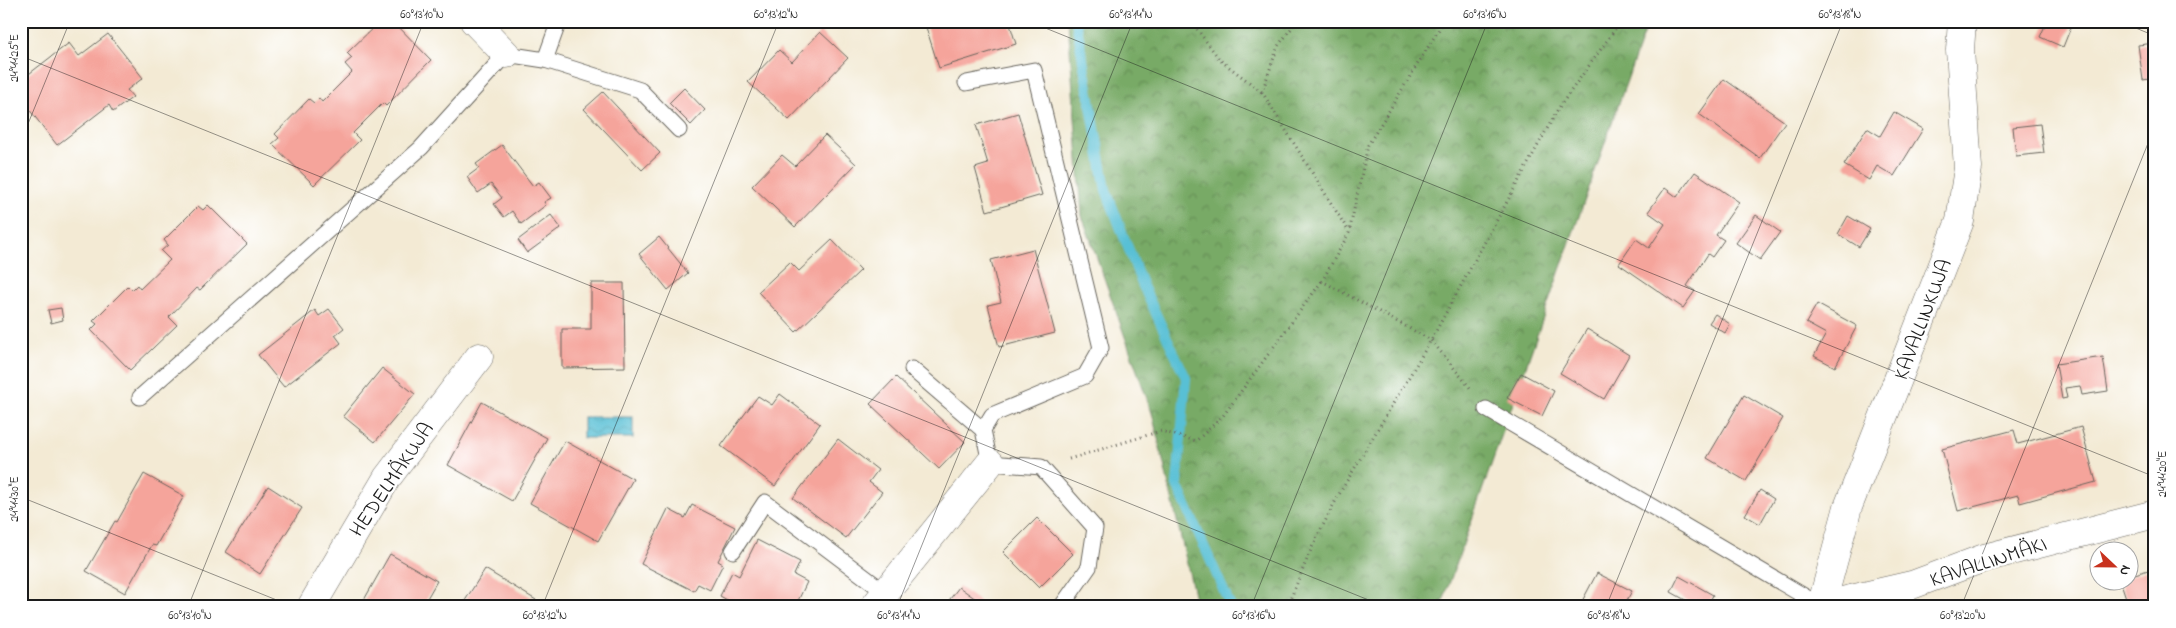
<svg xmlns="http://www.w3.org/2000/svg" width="2176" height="628" viewBox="0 0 2176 628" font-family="'Indie Flower',sans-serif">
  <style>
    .forest { fill: url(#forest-crowns); stroke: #4a6341 }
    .water { fill: url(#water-waves); stroke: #3a6e78 }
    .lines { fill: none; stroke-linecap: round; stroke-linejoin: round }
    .stream { stroke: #58c0d5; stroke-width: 10 }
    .building { fill: #f5a49b }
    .service-casing { stroke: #67645c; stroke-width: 17 }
    .minor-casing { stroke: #67645c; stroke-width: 29 }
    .path { stroke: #67645c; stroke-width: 3; stroke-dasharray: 1 4; stroke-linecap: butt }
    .service { stroke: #fff; stroke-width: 15 }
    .minor { stroke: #fff; stroke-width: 28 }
    .ticks { fill: none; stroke: #1c1c1c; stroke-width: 1; stroke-opacity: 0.45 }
    .labels { text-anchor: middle; stroke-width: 4.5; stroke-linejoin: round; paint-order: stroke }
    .street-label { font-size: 21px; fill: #1c1c1c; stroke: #fff }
    .neatline { fill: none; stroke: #1c1c1c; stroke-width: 2 }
    .ticks-label { font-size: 12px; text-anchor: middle; fill: #1c1c1c }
  </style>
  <defs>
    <pattern id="forest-crowns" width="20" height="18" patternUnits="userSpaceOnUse" patternTransform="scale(1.25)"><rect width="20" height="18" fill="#78aa66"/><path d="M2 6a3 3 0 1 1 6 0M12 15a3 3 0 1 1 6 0" fill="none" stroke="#628a53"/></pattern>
    <pattern id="water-waves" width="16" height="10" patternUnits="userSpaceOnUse" patternTransform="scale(1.25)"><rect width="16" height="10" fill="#58c0d5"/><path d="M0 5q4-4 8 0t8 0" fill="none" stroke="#4ca4b6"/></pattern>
  </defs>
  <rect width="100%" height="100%" fill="#fff"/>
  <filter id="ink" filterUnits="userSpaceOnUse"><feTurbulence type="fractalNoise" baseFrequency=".02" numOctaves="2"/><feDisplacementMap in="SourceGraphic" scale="10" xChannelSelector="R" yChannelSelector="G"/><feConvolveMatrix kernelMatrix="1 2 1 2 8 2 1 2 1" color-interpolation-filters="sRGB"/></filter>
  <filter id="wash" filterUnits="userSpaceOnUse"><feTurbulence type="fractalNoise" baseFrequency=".0096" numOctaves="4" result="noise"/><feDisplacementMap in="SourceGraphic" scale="20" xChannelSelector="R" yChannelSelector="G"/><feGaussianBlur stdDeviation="1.12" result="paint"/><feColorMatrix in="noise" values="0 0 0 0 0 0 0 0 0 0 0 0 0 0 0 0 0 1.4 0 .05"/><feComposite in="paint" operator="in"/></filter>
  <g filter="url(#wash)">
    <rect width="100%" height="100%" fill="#f3ead4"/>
    <polygon class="forest" points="1068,21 1648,21 1441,607 1197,607 1152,413 1082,216"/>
    <rect class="water" x="583" y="417" width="50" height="21"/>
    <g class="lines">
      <polyline class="stream" points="1076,21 1106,190 1142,284 1186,378 1177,485 1231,607"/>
    </g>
    <g id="blocks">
      <g class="building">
        <polygon points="380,21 386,23 393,21 431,60 386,106 383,103 353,133 360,140 314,185 272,144 279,138 275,134 309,99 314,103 319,98 322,102 352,72 345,64 352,58 347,53"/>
        <polygon points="924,21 1009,21 1016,44 939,68"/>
        <polygon points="2047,21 2073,22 2063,47 2040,37"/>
        <polygon points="820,32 848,58 789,120 748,82 779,50 792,62"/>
        <polygon points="108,34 143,78 127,90 133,97 113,112 109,105 57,145 21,99 21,80 69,43 79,56"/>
        <polygon points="2155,43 2155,78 2143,80 2138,45"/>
        <polygon points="1724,79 1785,122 1760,158 1699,114"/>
        <polygon points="684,88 705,110 691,125 669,103"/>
        <polygon points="603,92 660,153 642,170 584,109"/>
        <polygon points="1894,112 1923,129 1894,176 1877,166 1869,180 1844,165 1867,128 1880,136"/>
        <polygon points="1018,113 1042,195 987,211 975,168 988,164 976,125"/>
        <polygon points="2040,124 2044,153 2016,156 2013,127"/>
        <polygon points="825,135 856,164 795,227 752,186 782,155 795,166"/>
        <polygon points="502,145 533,186 539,182 551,198 544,202 546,205 521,224 512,211 504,217 494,204 502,198 491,184 478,193 467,177 479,168 476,164"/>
        <polygon points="1695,172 1739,202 1716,235 1724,240 1712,257 1708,254 1687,286 1695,291 1683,308 1619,264 1636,239 1649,248 1665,224 1648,212 1665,188 1677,197"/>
        <polygon points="208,205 247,244 200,290 197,288 169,317 177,325 130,370 91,330 97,324 93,321 128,286 132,290 137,285 140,289 170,260 161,251 168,245 164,240 198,206 203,210"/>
        <polygon points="551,215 561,228 527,253 518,240"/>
        <polygon points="1756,215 1780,232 1760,260 1736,243"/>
        <polygon points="1848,216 1870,229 1859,247 1838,234"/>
        <polygon points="659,237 688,273 668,290 639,254"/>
        <polygon points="832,240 861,270 796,332 758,292 790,262 799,271"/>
        <polygon points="1033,249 1055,333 999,347 988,305 1001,302 991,260"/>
        <polygon points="591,283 624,283 625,367 562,368 562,329 591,329"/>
        <polygon points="1817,304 1857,326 1835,367 1814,356 1826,334 1806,323"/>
        <polygon points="61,308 63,320 51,323 48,310"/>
        <polygon points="329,309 344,328 335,335 341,343 284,387 258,355 315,310 319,316"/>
        <polygon points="1715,314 1730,324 1725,333 1709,323"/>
        <polygon points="1587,329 1629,355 1604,399 1560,373"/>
        <polygon points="2103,357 2108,391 2082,395 2080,386 2065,388 2067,398 2062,399 2056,364"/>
        <polygon points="382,368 415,394 375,442 343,416"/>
        <polygon points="1521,373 1554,391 1542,416 1507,398"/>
        <polygon points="896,377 965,442 939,469 870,404"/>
        <polygon points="780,394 820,424 775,486 721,446 758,396 772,405"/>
        <polygon points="1744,395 1783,418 1746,481 1707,458"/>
        <polygon points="482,402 547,438 512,501 448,465"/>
        <polygon points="2081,427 2096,482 2020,503 2018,495 1958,511 1942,449 2014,430 2018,444"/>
        <polygon points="838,439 878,470 869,482 882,492 846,538 793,498"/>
        <polygon points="565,441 633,479 598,541 530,503"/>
        <polygon points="144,474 184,496 156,546 152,545 125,593 86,571 115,521 117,522"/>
        <polygon points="268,486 302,508 260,574 226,552"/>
        <polygon points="1760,490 1774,499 1760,524 1745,515"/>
        <polygon points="692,505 735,527 718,561 723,564 710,590 698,584 694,591 641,564 668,509 685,518"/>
        <polygon points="1037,518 1073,554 1039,588 1003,552"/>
        <polygon points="757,540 800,562 794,575 807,582 795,607 726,607 729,601 720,596 732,572 739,576"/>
        <polygon points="390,554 437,581 422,607 360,607"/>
        <polygon points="2155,568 2155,604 2146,607 2129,607 2120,580 2128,580 2128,576"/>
        <polygon points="485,569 536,600 532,607 461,607"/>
        <polygon points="1597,573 1632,591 1623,607 1579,607"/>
        <polygon points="1679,576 1713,595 1707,607 1698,607 1671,592"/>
        <polygon points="959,587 987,607 944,607"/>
        <polygon points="1089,600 1101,607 1085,607"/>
      </g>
    </g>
  </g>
  <g filter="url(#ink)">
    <use href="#blocks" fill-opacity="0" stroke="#67645c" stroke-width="1"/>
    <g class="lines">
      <defs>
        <g id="service">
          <polyline points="545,60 559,21"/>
          <polyline points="966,83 1034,70 1101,348 1085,376 992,415 983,430 990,463 1041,467 1095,528 1089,567 1061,607"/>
          <polyline points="912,369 983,430"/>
          <polyline points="140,397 421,148 506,54 545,60 640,90 679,130"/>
          <polyline points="1486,409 1821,606"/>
          <polyline points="733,551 765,502 886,593"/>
        </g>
        <g id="minor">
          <polyline points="474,21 506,54"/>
          <polyline points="1821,606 1912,585 1984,558 2155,514"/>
          <polyline points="311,607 387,478 479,357"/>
          <polyline points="874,607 990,463"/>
          <polyline points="1821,607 1848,507 1960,221 1968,168 1960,50 1962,21"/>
        </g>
      </defs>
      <use href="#service" class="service-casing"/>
      <use href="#minor" class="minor-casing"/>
      <g class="path">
        <polyline points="1191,21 1220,60 1262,92"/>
        <polyline points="1297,21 1278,46 1262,92 1349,232"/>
        <polyline points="1444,21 1368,145 1349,233 1322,281 1431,340 1471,389"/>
        <polyline points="1069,459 1161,431 1196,441 1223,416 1322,281"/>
        <polyline points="1287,607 1313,545 1338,496 1431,340 1558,109 1621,21"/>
      </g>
      <use href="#service" class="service"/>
      <use href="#minor" class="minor"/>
    </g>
  </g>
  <path class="ticks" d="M1028,21L2155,477M2119,21L2155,36M21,56L1386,607M21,141L70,21M21,497L294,607M188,607L424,21M542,607L779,21M897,607L1133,21M1251,607L1488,21M1606,607L1843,21M1961,607L2155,126"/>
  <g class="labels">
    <g class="street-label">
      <text transform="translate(1922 319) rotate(-69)" y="7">KAVALLINKUJA</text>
      <text transform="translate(391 479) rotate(-56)" y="7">HEDELMÄKUJA</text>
      <text transform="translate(1988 561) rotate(-18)" y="7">KAVALLINMÄKI</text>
    </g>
  </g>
  <rect width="2176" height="628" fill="none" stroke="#fff" stroke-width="55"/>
  <g transform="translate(2114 566) rotate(112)"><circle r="24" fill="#ffffff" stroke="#a4a4a4"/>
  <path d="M0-4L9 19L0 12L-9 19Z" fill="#c8321e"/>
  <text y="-8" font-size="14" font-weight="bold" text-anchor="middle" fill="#1c1c1c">N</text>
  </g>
  <rect x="28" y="28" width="2120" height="572" class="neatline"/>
  <g class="ticks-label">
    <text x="422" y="18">60°13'10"N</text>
    <text x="776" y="18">60°13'12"N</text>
    <text x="1131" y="18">60°13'14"N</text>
    <text x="1485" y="18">60°13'16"N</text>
    <text x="1840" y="18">60°13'18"N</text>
    <text transform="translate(14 58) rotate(-90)" y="4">24°44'25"E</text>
    <text transform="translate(2162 474) rotate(-90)" y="4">24°44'20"E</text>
    <text transform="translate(14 499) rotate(-90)" y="4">24°44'30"E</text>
    <text x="190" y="619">60°13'10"N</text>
    <text x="545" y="619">60°13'12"N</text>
    <text x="899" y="619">60°13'14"N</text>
    <text x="1254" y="619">60°13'16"N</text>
    <text x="1609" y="619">60°13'18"N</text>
    <text x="1963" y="619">60°13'20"N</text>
  </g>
</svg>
